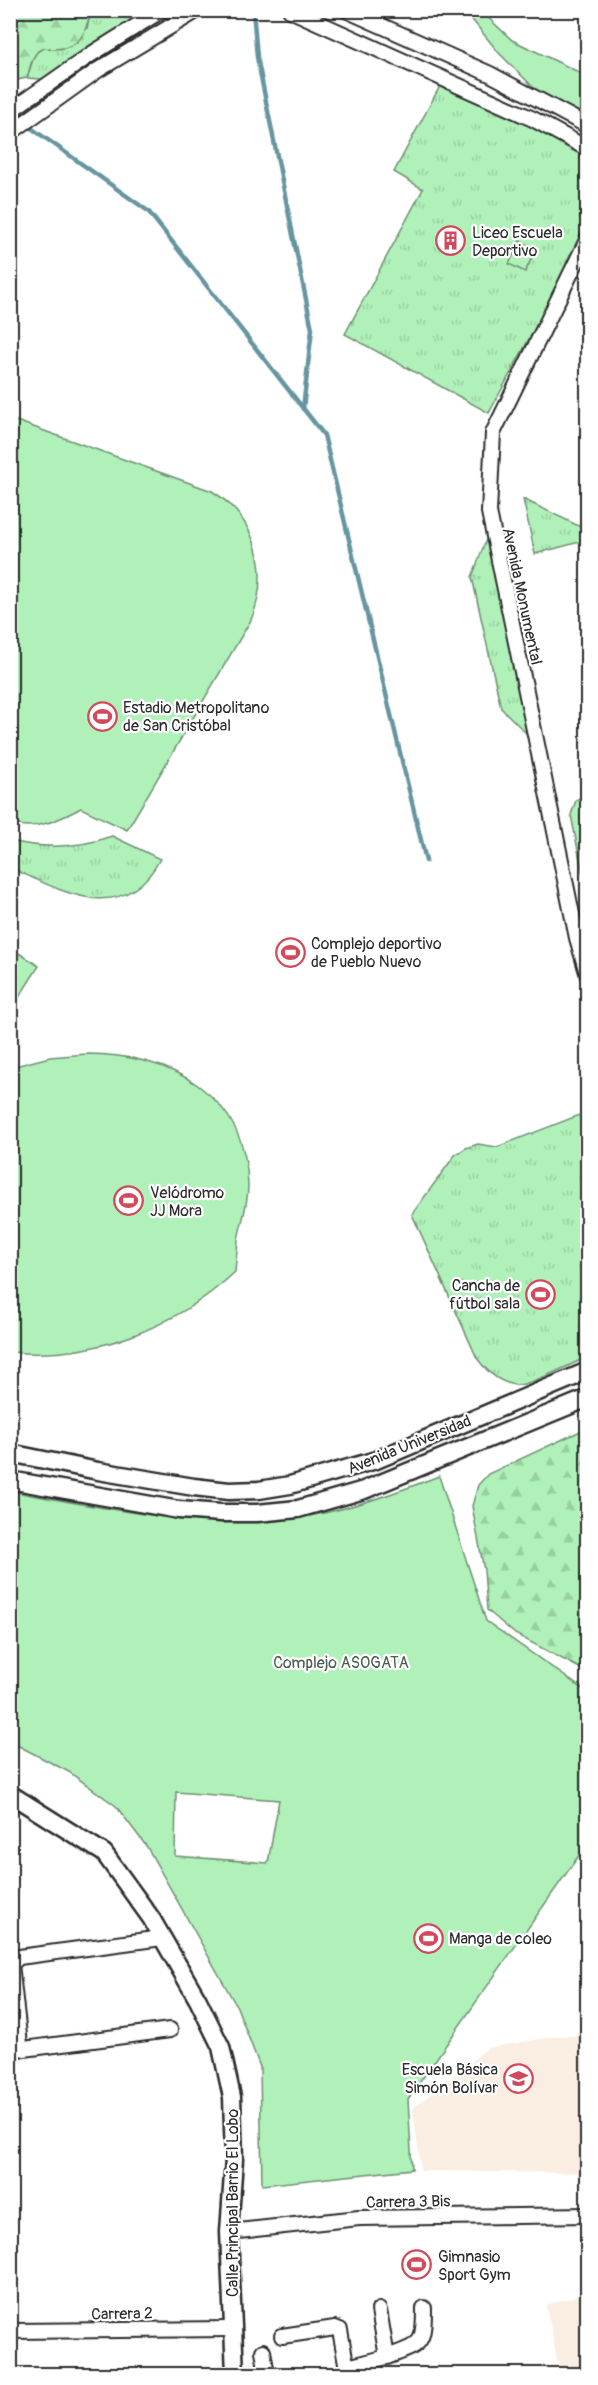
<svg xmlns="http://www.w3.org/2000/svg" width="598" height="2385" viewBox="0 0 598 2385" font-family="Pangolin,sans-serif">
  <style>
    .built { fill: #faede2 }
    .grass { fill: url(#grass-tufts); stroke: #6e8e72; stroke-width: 1.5 }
    .forest { fill: url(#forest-firs); stroke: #6e8e72; stroke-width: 1.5 }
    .green { fill: #b0f1b9; stroke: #6e8e72; stroke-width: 1.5; fill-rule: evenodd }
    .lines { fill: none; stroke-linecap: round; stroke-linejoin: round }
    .stream { stroke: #6695a0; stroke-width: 4.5 }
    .minor-casing { stroke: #2b2b2b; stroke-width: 18 }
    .tertiary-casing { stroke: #2b2b2b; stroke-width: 21 }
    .minor { stroke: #fff; stroke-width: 14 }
    .tertiary { stroke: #fff; stroke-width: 16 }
    .labels { text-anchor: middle; stroke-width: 4.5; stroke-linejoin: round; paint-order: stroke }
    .poi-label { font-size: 16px; fill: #2b2b2b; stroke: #fff; text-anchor: start }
    .street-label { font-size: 16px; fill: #2b2b2b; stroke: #fff }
    .park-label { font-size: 16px; fill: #4c5c4e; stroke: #fff }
  </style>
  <defs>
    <pattern id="grass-tufts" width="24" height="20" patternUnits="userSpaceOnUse" patternTransform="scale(1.5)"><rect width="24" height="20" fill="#b0f1b9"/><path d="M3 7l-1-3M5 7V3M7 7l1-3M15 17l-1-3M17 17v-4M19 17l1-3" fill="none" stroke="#98cf9f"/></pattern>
    <pattern id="forest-firs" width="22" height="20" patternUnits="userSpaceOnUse" patternTransform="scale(1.5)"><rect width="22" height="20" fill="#b0f1b9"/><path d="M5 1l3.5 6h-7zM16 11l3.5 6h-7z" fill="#98cf9f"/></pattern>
  </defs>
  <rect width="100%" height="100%" fill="#fff"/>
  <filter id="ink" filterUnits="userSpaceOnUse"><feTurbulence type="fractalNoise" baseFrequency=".0167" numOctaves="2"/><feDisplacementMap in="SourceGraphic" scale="12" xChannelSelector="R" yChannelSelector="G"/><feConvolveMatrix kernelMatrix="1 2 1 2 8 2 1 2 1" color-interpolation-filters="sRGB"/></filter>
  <g filter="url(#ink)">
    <g class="built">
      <polygon points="558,2036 587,2036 587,2173 421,2171 413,2108 488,2048"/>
      <polygon points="587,2293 587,2374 560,2374 546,2305"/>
    </g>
    <g class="grass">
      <polygon points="91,11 162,11 53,80 27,78 34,56 38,51 46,47 59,48 66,45 87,28"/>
      <polygon points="447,73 587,151 587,222 559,283 489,413 345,334 423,189 394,172"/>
      <polygon points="523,499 587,530 587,540 535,554"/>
      <polygon points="490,529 535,742 501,708 472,577"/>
      <polygon points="587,793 587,895 571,815 576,800"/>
      <path d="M112,836L160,859C123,928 62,891 11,868V841C45,849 79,848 112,836Z"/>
      <path d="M587,1112V1357C574,1363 531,1385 518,1385C500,1384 487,1372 477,1358L412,1214L455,1155L466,1148L478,1144L497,1147Z"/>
    </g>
    <g class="forest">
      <path d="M11,10H91V11C86,32 81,48 56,49C48,49 44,46 38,51C31,57 30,69 27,78L11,81Z"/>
      <polygon points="587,1428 587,1672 515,1634 487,1610 484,1570 472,1506 478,1485 488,1474"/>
    </g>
    <g class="green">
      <polygon points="465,11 481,11 512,40 587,76 587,115 544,102 533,87 499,53"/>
      <polygon points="520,241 536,249 525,272 509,264"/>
      <path d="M11,419L212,491C257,519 271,572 251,620L127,830L81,808C61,819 32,833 11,822Z"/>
      <polygon points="11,948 39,966 11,1010"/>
      <path d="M87,1054C170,1054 247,1094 248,1186C248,1206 241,1222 238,1240C237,1251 236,1262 235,1272C175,1328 93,1360 11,1352V1067L50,1057Z"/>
      <path d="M439,1476L486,1621L587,1692V1844L408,2099L412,2169L262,2185L260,2067L237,2007L147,1847L116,1806L69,1772L11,1742L10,1491C109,1509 209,1532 309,1516C354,1508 397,1492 439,1476ZM176,1792L279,1800L268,1863L175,1856Z"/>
    </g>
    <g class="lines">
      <g class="stream">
        <polyline points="253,10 257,57 312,329 303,409"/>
        <polyline points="10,113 148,211 324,435 426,861"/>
      </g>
      <defs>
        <g id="minor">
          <polyline points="290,10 533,119 588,149"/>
          <polyline points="346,10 490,74 588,126"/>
          <polyline points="10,111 90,55 162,10"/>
          <polyline points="10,133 98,70 198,10"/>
          <polyline points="588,238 493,433 489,512 577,938 588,976"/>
          <polyline points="162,1938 19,1957 11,1964 20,2044 24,2049 170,2030"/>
          <polyline points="229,2232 359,2218 588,2215"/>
          <polyline points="10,2331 233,2329"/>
          <polyline points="282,2336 335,2328 340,2330 348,2374"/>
          <polyline points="263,2351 267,2374"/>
          <path d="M387,2357C421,2344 424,2346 424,2308"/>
          <polyline points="347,2367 387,2357 379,2310"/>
        </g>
        <g id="tertiary">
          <polyline points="10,1453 98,1471 194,1487 229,1491 259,1490 290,1485 376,1460 588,1371"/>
          <polyline points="10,1480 179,1510 221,1513 257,1513 298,1509 364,1490 588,1398"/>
          <polyline points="10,1794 104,1853 151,1918 198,2000 221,2047 232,2097 234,2159 229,2232 235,2374"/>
        </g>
      </defs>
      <use href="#minor" class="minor-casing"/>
      <use href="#tertiary" class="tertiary-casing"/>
      <use href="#minor" class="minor"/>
      <use href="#tertiary" class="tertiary"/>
    </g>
  </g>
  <defs>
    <symbol id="building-ring" viewBox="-11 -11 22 22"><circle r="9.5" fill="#fff" stroke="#d1495b" stroke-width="1.5"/><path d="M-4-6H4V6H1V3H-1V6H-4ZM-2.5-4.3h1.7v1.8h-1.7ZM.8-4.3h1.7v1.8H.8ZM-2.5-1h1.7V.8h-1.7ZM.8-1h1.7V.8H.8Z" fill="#d1495b"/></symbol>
    <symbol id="stadium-ring" viewBox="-11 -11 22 22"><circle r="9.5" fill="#fff" stroke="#d1495b" stroke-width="1.5"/><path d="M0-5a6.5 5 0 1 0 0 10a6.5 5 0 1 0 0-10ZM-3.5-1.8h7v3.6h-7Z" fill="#d1495b"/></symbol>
    <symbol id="school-ring" viewBox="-11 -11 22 22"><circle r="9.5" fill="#fff" stroke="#d1495b" stroke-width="1.5"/><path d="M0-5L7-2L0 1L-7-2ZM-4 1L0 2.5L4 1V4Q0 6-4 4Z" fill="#d1495b"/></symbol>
  </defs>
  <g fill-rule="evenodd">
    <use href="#building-ring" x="434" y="224" width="33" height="33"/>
    <use href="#stadium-ring" x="86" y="700" width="33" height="33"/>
    <use href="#stadium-ring" x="274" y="936" width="33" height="33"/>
    <use href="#stadium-ring" x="112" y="1184" width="33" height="33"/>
    <use href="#stadium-ring" x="524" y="1278" width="33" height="33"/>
    <use href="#stadium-ring" x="412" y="1922" width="33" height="33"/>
    <use href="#school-ring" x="502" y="2062" width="33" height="33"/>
    <use href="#stadium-ring" x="400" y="2248" width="33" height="33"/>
  </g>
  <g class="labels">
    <g class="poi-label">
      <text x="472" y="238">Liceo Escuela<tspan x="472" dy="18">Deportivo</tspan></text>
      <text x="123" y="713">Estadio Metropolitano<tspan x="123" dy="18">de San Cristóbal</tspan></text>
      <text x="311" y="949">Complejo deportivo<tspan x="311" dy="18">de Pueblo Nuevo</tspan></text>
      <text x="150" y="1198">Velódromo<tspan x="150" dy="18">JJ Mora</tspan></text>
      <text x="520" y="1291" text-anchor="end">Cancha de<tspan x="520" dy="18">fútbol sala</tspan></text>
      <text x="449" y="1944">Manga de coleo</text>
      <text x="498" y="2075" text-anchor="end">Escuela Básica<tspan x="498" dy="18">Simón Bolívar</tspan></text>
      <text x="438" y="2262">Gimnasio<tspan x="438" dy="18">Sport Gym</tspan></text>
    </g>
    <g class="street-label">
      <text transform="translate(523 596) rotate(78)" y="6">Avenida Monumental</text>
      <text transform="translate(409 1444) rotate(-22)" y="6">Avenida Universidad</text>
      <text transform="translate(408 2201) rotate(-1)" y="6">Carrera 3 Bis</text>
      <text transform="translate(232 2203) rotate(-90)" y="6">Calle Principal Barrio El Lobo</text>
      <text transform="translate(122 2313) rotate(-1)" y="6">Carrera 2</text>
    </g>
    <g class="park-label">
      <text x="341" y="1668">Complejo ASOGATA</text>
    </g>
  </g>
  <rect width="598" height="2385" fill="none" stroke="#fff" stroke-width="36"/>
  <rect x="18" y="18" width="562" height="2349" fill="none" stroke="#2b2b2b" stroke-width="2" filter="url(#ink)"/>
</svg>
